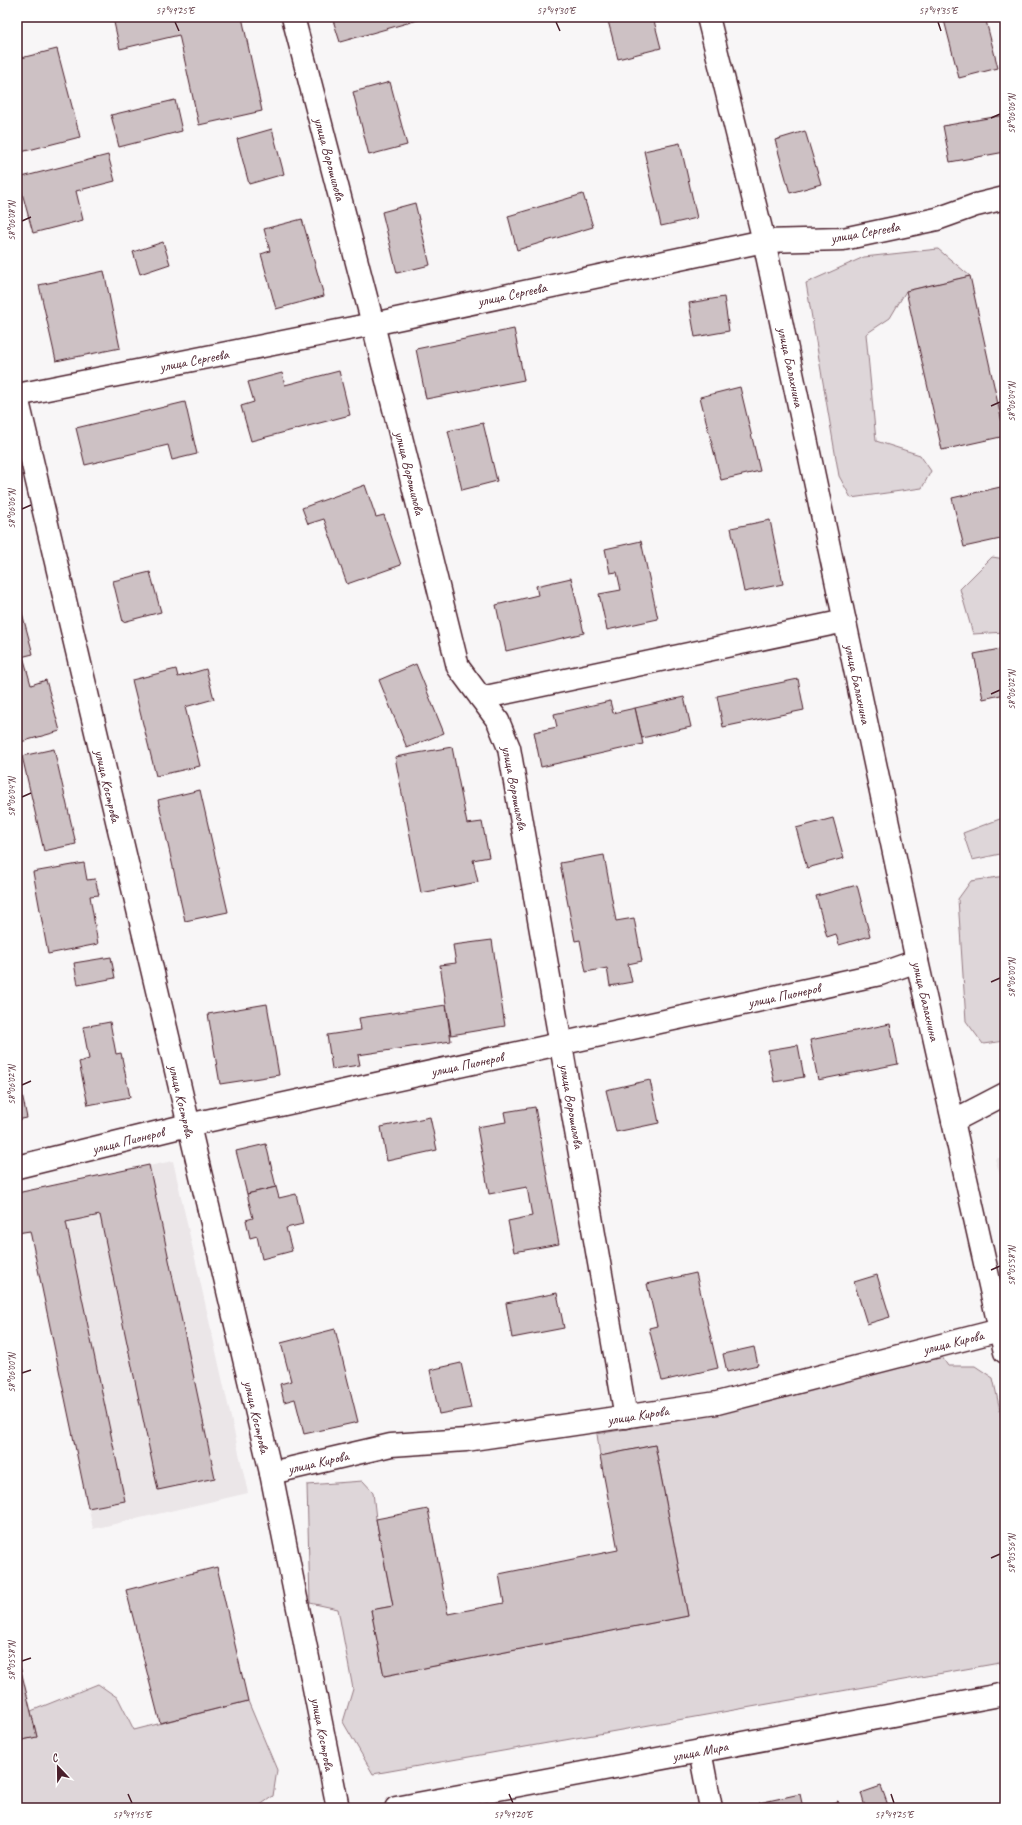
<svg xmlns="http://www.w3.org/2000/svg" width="1022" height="1825" viewBox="0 0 1022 1825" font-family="Caveat,sans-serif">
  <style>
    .built { fill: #ebe6e8 }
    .green { fill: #ded6d9; stroke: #947a82 }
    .building { fill: #cdc1c4; stroke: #4a1f2b }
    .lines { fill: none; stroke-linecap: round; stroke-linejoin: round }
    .minor-casing { stroke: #4a1f2b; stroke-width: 25 }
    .minor { stroke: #fff; stroke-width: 22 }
    .ticks { fill: none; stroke: #4a1f2b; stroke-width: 1.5 }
    .labels { text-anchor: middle; stroke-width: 3; stroke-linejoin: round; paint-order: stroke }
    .street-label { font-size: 14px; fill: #4a1f2b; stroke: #fff }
    .neatline { fill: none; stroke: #4a1f2b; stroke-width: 1.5 }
    .ticks-label { font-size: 10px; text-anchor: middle; fill: #4a1f2b }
  </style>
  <rect width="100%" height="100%" fill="#f8f6f7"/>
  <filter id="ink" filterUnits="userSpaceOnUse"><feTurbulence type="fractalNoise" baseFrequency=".025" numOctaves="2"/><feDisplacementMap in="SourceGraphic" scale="8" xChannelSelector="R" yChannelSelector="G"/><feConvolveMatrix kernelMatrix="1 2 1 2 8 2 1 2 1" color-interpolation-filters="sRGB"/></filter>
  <g filter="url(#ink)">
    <g class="built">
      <polygon points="1005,1156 1005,1191 995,1159"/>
      <polygon points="173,1161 248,1493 93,1529 30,1231 17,1233 17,1193"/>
    </g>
    <g class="green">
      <polygon points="938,249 970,276 906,291 890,318 866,334 876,441 920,455 931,471 922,488 851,498 839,476 806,283 864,257"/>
      <polygon points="992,557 1005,559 1005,632 973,634 960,589"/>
      <polygon points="1005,817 1005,853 972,860 963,833"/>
      <polygon points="1005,876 1005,1041 983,1044 966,1021 958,899 971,881"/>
      <polygon points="942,1357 948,1366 975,1366 993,1378 1005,1433 1005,1662 373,1774 343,1722 353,1689 338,1609 310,1603 307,1485 363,1481 373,1492 376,1519 393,1606 371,1610 384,1676 688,1616 655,1445 600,1456 597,1434 721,1413"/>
      <polygon points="98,1684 118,1698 134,1730 248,1701 277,1770 273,1796 256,1808 17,1808 17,1741 37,1737 31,1711"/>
    </g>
    <g class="building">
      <polygon points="116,17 242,17 262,111 199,125 179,35 120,49 113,18"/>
      <polygon points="332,17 425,17 425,18 340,42"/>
      <polygon points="607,17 653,17 661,48 618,59"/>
      <polygon points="957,17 985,17 998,68 959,78 944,20"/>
      <polygon points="57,49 80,137 17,153 17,59"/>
      <polygon points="390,82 407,145 369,155 353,92"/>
      <polygon points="175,100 182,131 119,147 111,115"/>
      <polygon points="1005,115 1005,152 950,162 943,126"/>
      <polygon points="272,129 284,174 249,184 237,139"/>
      <polygon points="805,131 821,184 790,193 775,140"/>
      <polygon points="680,143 697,218 661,226 644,151"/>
      <polygon points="108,155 115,181 76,191 83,220 33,233 18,178"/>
      <polygon points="583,194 593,227 517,250 508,216"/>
      <polygon points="415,203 430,265 397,273 382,212"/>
      <polygon points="302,219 324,296 276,309 261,254 270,251 264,229"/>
      <polygon points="163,242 170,264 140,274 133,252"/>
      <polygon points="104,271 120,348 56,361 39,285"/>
      <polygon points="970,276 1005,436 942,450 906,291"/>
      <polygon points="724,297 729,331 695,337 689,303"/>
      <polygon points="514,329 524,380 426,399 416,349"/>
      <polygon points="339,371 350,415 251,441 241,406 254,402 248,382 282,373 285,385"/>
      <polygon points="740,387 760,471 721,480 700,397"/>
      <polygon points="185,402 197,454 172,460 168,445 85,465 76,428"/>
      <polygon points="483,423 497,481 462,490 448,431"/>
      <polygon points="365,485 376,517 384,515 401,565 347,584 324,519 308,524 302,508"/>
      <polygon points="1005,486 1005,538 964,547 952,498"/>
      <polygon points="770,520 783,584 744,592 731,528"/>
      <polygon points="641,541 658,619 607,630 599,594 621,590 617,572 610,573 605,549"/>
      <polygon points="150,572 161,612 123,622 113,581"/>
      <polygon points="571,578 584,633 506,651 496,605 538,595 536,586"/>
      <polygon points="17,594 33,654 17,658"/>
      <polygon points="1005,648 1005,694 983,699 974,654"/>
      <polygon points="23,656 31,685 46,680 60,731 17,743 17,658"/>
      <polygon points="416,664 444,733 407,748 379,680"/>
      <polygon points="176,669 178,677 206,669 214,699 185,707 200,766 156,776 132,680"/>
      <polygon points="798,679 804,710 723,727 717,696"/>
      <polygon points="684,697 691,727 642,738 635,708"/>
      <polygon points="610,701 613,713 635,708 643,744 541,767 534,732 557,727 554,714"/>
      <polygon points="452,747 467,824 482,822 489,857 473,860 478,882 421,893 395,757"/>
      <polygon points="54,749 76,844 44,851 22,756"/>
      <polygon points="200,790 228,912 185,921 158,800"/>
      <polygon points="833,818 844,858 807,868 796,828"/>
      <polygon points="604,855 616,921 634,918 642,961 628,964 632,982 610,986 607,968 586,972 580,940 575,941 560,863"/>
      <polygon points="84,863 87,880 95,879 99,895 90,896 98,944 48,954 33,872"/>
      <polygon points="857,885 870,936 839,945 836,934 827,937 816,896"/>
      <polygon points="492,940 505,1026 451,1035 440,965 456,963 453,945"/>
      <polygon points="111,957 115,978 78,985 74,963"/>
      <polygon points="267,1004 279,1075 220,1084 208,1014"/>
      <polygon points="446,1005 451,1041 358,1055 360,1065 332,1069 327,1035 361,1030 359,1018"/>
      <polygon points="110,1022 116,1054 121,1053 130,1097 88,1105 79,1062 89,1059 83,1027"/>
      <polygon points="890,1024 898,1064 818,1080 810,1040"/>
      <polygon points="798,1045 804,1077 774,1082 768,1050"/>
      <polygon points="17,1069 27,1118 17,1120"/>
      <polygon points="650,1080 659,1123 616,1132 606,1090"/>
      <polygon points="535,1107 559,1244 514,1252 508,1221 532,1216 527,1187 489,1194 477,1127 506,1122 504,1112"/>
      <polygon points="430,1117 437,1150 387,1161 381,1127"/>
      <polygon points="266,1144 276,1187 247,1194 236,1151"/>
      <polygon points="149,1165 215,1478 158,1490 100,1215 66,1222 125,1501 88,1508 30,1231 17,1233 17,1193"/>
      <polygon points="276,1187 279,1198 296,1194 303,1224 286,1228 292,1251 262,1259 257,1236 250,1238 246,1220 253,1218 247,1194"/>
      <polygon points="696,1273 718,1368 662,1381 649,1328 657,1326 647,1284"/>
      <polygon points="877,1275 890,1317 867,1324 854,1282"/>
      <polygon points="557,1293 564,1328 512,1338 506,1303"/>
      <polygon points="335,1329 358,1422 304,1434 295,1399 284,1402 280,1384 291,1381 281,1343"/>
      <polygon points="754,1347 758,1365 727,1372 723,1354"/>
      <polygon points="461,1363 471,1408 439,1414 430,1370"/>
      <polygon points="655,1445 688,1616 384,1676 371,1610 393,1606 376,1519 428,1509 448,1614 504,1603 499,1574 618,1550 600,1456"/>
      <polygon points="217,1567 248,1701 160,1723 126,1590"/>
      <polygon points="17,1658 18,1658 37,1737 17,1741"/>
      <polygon points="881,1786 889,1808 861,1808 865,1807 861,1793"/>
      <polygon points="800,1794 803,1808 760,1808 759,1803"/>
      <polygon points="838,1801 840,1808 818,1808"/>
    </g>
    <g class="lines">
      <defs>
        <g id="minor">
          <polyline points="293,17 373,324 458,667 498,721 509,748 626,1417"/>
          <polyline points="708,17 764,241 917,961 1005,1352"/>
          <polyline points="17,395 373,324 764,241 843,239 937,219 976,205 1005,198"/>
          <polyline points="17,397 271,1473 338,1808"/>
          <polyline points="481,698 845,621"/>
          <polyline points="953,1121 1005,1094"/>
          <polyline points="17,1167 188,1125 880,974 917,961"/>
          <polyline points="271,1473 391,1445 466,1440 717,1403 1000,1330"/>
          <polyline points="700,1751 711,1808"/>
          <polyline points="396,1808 1005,1694"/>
        </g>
      </defs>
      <use href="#minor" class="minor-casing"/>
      <use href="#minor" class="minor"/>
    </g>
  </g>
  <path class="ticks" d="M175,22L179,31M556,22L560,31M938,22L941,31M991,118L1000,114M22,221L31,217M991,406L1000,402M22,509L31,505M991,694L1000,690M22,797L31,793M991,982L1000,978M22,1085L31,1081M991,1270L1000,1266M22,1373L31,1370M991,1558L1000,1554M22,1661L31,1658M128,1794L132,1803M509,1794L513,1803M891,1794L894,1803"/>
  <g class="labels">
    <g class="street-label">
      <text transform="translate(330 159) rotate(75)" y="5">улица Ворошилова</text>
      <text transform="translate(865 232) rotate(-10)" y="5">улица Сергеева</text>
      <text transform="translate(512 294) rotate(-12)" y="5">улица Сергеева</text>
      <text transform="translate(194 360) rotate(-11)" y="5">улица Сергеева</text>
      <text transform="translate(791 367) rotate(78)" y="5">улица Балахнина</text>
      <text transform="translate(410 473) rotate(76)" y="5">улица Ворошилова</text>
      <text transform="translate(858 684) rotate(78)" y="5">улица Балахнина</text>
      <text transform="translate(108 786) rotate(77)" y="5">улица Кострова</text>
      <text transform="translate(515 788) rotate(79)" y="5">улица Ворошилова</text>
      <text transform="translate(784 995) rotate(-12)" y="5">улица Пионеров</text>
      <text transform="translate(926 1001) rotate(77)" y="5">улица Балахнина</text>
      <text transform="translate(467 1064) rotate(-12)" y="5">улица Пионеров</text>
      <text transform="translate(182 1101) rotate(77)" y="5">улица Кострова</text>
      <text transform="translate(572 1106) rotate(80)" y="5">улица Ворошилова</text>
      <text transform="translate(128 1140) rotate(-14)" y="5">улица Пионеров</text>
      <text transform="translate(953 1342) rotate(-14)" y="5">улица Кирова</text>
      <text transform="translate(638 1415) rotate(-9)" y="5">улица Кирова</text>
      <text transform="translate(257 1417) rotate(77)" y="5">улица Кострова</text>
      <text transform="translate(318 1462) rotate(-13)" y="5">улица Кирова</text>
      <text transform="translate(323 1734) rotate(79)" y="5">улица Кострова</text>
      <text transform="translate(700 1751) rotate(-11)" y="5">улица Мира</text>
    </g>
  </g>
  <rect width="1022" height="1825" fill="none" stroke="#fff" stroke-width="44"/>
  <g transform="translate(58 1767) rotate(338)" stroke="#ffffff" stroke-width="3" paint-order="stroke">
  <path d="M0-3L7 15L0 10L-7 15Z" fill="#4a1f2b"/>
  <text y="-6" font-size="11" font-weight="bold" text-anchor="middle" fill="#4a1f2b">С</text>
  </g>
  <rect x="22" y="22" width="978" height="1781" class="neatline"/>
  <g class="ticks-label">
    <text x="175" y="14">57°49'25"E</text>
    <text x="556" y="14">57°49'30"E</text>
    <text x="938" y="14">57°49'35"E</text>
    <text transform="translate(1011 114) rotate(-90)" y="4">58°06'06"N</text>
    <text transform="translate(11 221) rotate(-90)" y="4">58°06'08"N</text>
    <text transform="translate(1011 402) rotate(-90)" y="4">58°06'04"N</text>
    <text transform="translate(11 509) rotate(-90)" y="4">58°06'06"N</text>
    <text transform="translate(1011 690) rotate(-90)" y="4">58°06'02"N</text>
    <text transform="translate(11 797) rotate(-90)" y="4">58°06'04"N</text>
    <text transform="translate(1011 978) rotate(-90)" y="4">58°06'00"N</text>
    <text transform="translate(11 1085) rotate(-90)" y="4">58°06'02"N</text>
    <text transform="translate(1011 1266) rotate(-90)" y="4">58°05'58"N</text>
    <text transform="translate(11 1373) rotate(-90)" y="4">58°06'00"N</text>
    <text transform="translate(1011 1554) rotate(-90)" y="4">58°05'56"N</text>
    <text transform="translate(11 1661) rotate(-90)" y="4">58°05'58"N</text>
    <text x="132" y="1818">57°49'15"E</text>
    <text x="513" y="1818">57°49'20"E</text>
    <text x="894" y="1818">57°49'25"E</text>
  </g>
</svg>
